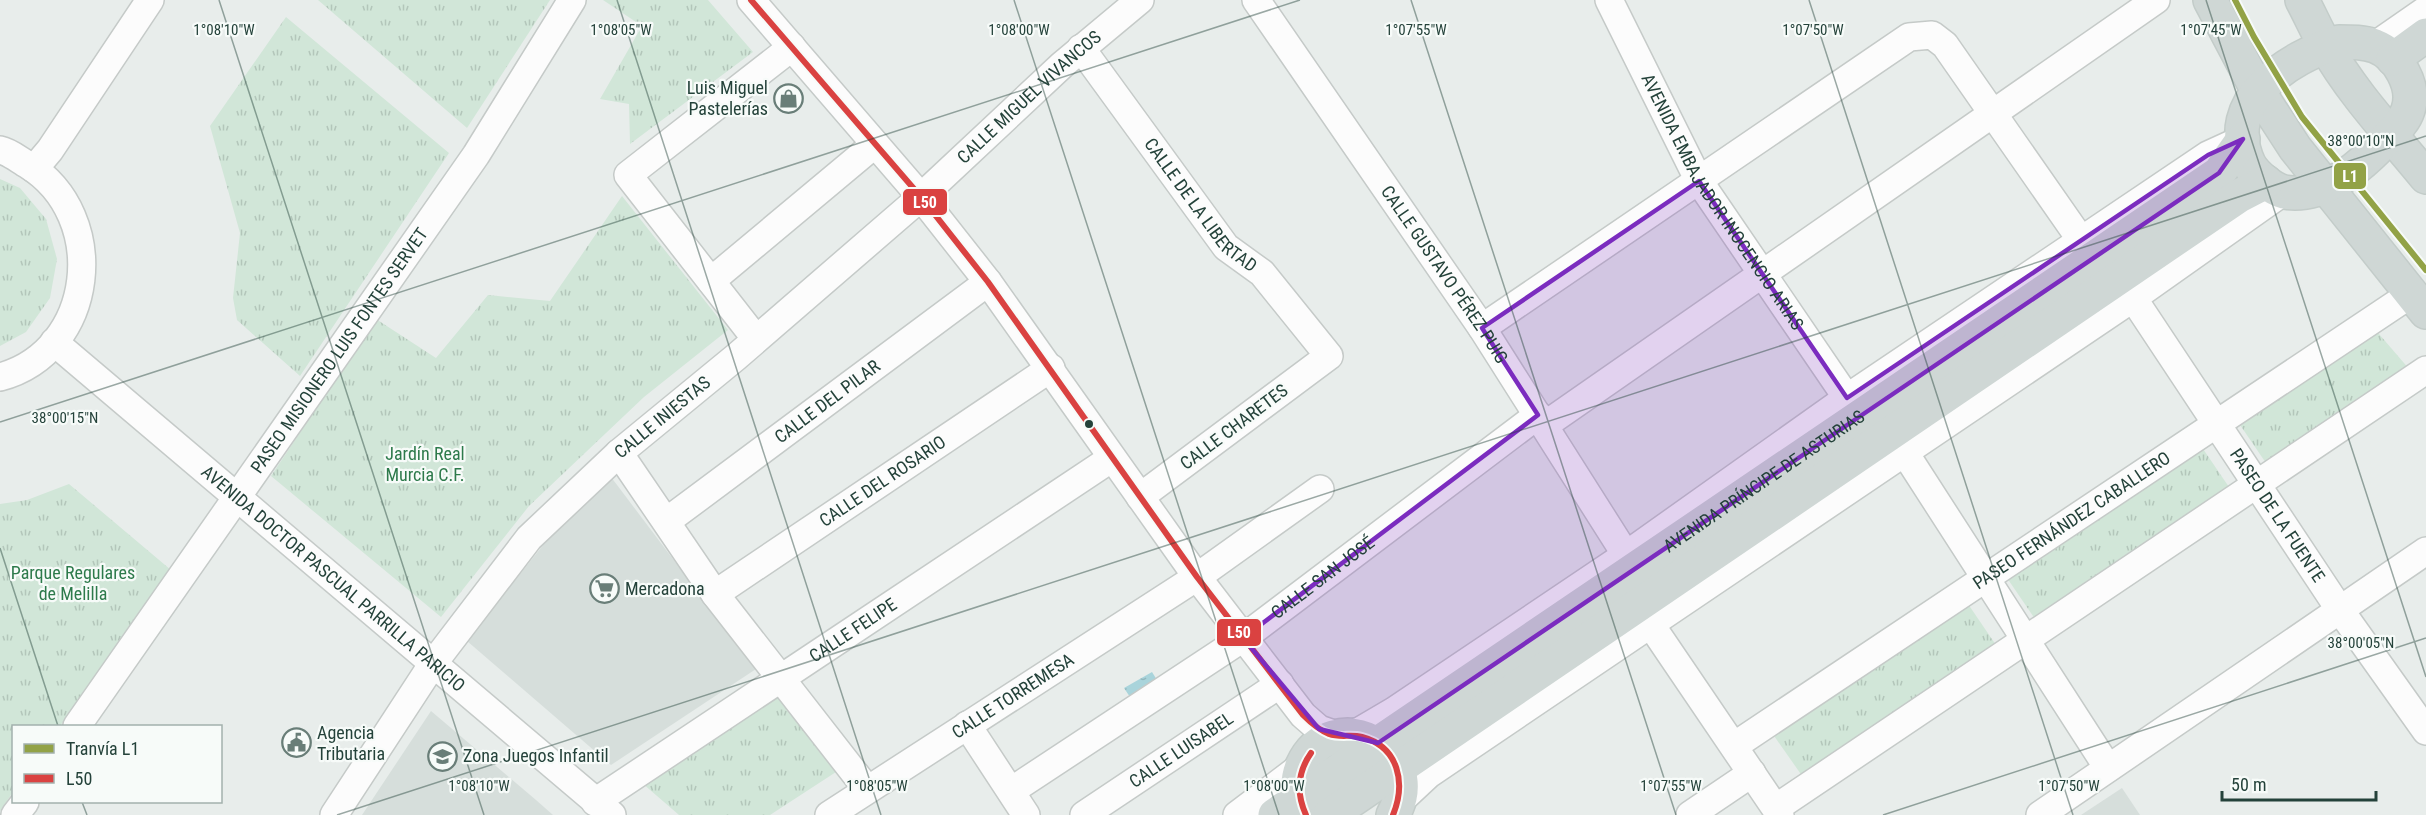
<svg xmlns="http://www.w3.org/2000/svg" width="2426" height="815" viewBox="0 0 2426 815" font-family="'Roboto Condensed',sans-serif">
  <style>
    .built { fill: #d6dedb }
    .grass { fill: url(#grass-tufts) }
    .water { fill: url(#water-ripples) }
    .lines { fill: none; stroke-linecap: round; stroke-linejoin: round }
    .minor-casing { stroke: #c5cac8; stroke-width: 30 }
    .major-casing { stroke: #c3ccc9; stroke-width: 36 }
    .minor { stroke: #fcfcfc; stroke-width: 27 }
    .major { stroke: #cfd7d5; stroke-width: 33 }
    .bus-1-casing { stroke: #f7fbf9; stroke-width: 10 }
    .bus-1 { stroke: #da4241; stroke-width: 6 }
    .tram-1-casing { stroke: #f7fbf9; stroke-width: 10 }
    .tram-1 { stroke: #92a246; stroke-width: 6 }
    .marked { fill: #7b2cbf; fill-opacity: 0.2; stroke: #7b2cbf; stroke-width: 4.5; stroke-linejoin: round }
    .ticks { fill: none; stroke: #24423a; stroke-width: 1.5; stroke-opacity: 0.45 }
    .bus-dot { fill: #24423a; stroke: #f7fbf9; stroke-width: 2 }
    .labels { text-anchor: middle; stroke-width: 4.5; stroke-linejoin: round; paint-order: stroke }
    .poi-label { font-size: 18px; fill: #24423a; stroke: #f7fbf9; text-anchor: start }
    .street-label { font-size: 18px; fill: #24423a; stroke: #f7fbf9 }
    .park-label { font-size: 18px; fill: #2d7a4b; stroke: #f7fbf9 }
    .ticks-label { font-size: 15px; text-anchor: middle; fill: #24423a; stroke: #f7fbf9; stroke-width: 4.5; stroke-linejoin: round; paint-order: stroke }
    .line-badge { stroke: #f7fbf9; stroke-width: 2 }
    .badge-label { font-size: 16px; text-anchor: middle; font-weight: bold; fill: #fff }
  </style>
  <defs>
    <pattern id="grass-tufts" width="24" height="20" patternUnits="userSpaceOnUse" patternTransform="scale(1.5)"><rect width="24" height="20" fill="#d1e6d8"/><path d="M3 7l-1-3M5 7V3M7 7l1-3M15 17l-1-3M17 17v-4M19 17l1-3" fill="none" stroke="#b3c6ba"/></pattern>
    <pattern id="water-ripples" width="26" height="14" patternUnits="userSpaceOnUse" patternTransform="scale(1.5)"><rect width="26" height="14" fill="#a9d4db"/><path d="M2 4q2-2 4 0t4 0M15 11q2-2 4 0t4 0" fill="none" stroke="#91b7bd"/></pattern>
  </defs>
  <rect width="100%" height="100%" fill="#e8edeb"/>
  <g class="built">
    <polygon points="611,477 756,669 611,765 467,641 544,544"/>
    <polygon points="431,711 536,800 553,815 362,815"/>
    <polygon points="2122,788 2140,815 2081,815"/>
  </g>
  <g class="grass">
    <polygon points="318,0 550,0 467,128"/>
    <polygon points="603,0 708,0 753,52 630,144 629,104 600,99 642,26"/>
    <polygon points="286,17 449,153 300,376 237,320 233,298 240,233 210,126"/>
    <polygon points="0,179 20,188 46,219 57,259 50,298 26,332 0,346"/>
    <polygon points="622,196 728,330 644,397 529,506 441,617 271,476 376,319 436,358 488,295 550,301"/>
    <polygon points="2373,327 2410,370 2268,466 2236,419"/>
    <polygon points="2199,443 2231,490 2037,622 2005,575"/>
    <polygon points="69,484 171,570 60,726 14,726 13,792 0,811 0,504 27,500"/>
    <polygon points="1966,601 1998,648 1805,780 1772,733"/>
    <polygon points="784,689 836,772 770,815 679,815 642,783"/>
  </g>
  <polygon class="water" points="1152,672 1157,680 1130,697 1124,688"/>
  <g class="lines">
    <defs>
      <g id="minor">
        <polyline points="751,0 921,197 988,282 1197,577 1303,715 1319,729 1339,736"/>
        <path id="s1" d="M1256,0L1482,328L1626,555"/>
        <path id="s2" d="M1609,0L1699,181L1847,398"/>
        <polyline points="2374,46 2426,10"/>
        <path id="s3" d="M1081,48L1226,247L1262,273L1329,356L1140,497"/>
        <path d="M0,150C10,152 19,160 28,165C110,216 96,351 0,377"/>
        <polyline points="34,169 50,150 150,0"/>
        <polyline points="711,281 875,144"/>
        <path id="s4" d="M2133,298L2340,610L2426,731"/>
        <polyline points="1482,328 1909,37 1932,35 1945,45 2081,240"/>
        <polyline points="756,339 628,175 792,47"/>
        <path id="s5" d="M54,342L612,815"/>
        <polyline points="1545,425 2156,0"/>
        <polyline points="619,453 715,594 867,789"/>
        <polyline points="1905,453 2108,768"/>
        <path id="s6" d="M667,521L988,282"/>
        <path id="s7" d="M715,594L1051,368"/>
        <polyline points="1651,625 1780,815"/>
        <polyline points="967,725 1026,815"/>
        <path id="s8" d="M77,726L476,155L572,0"/>
        <polyline points="1343,736 1360,731 1394,711 1626,555 1847,398 2208,155 2243,139"/>
        <path id="s9" d="M1734,746L2411,294"/>
        <path id="s10" d="M1011,791L1243,638L1538,415"/>
        <path id="s11" d="M595,802L1112,458"/>
        <polyline points="1399,802 1429,774 2133,298 2283,192"/>
        <polyline points="1776,808 2426,370"/>
        <polyline points="15,815 25,802"/>
        <path id="s12" d="M334,815L432,665L529,538L619,453L736,357L921,197L1062,65L1140,0"/>
        <path id="s13" d="M829,815L1197,577L1320,489"/>
        <path id="s14" d="M1084,815L1280,684"/>
        <polyline points="1237,815 1303,765"/>
        <polyline points="1690,815 1752,773"/>
        <polyline points="2040,815 2426,551"/>
      </g>
      <g id="major">
        <polyline points="2210,0 2258,91 2295,148 2426,312"/>
        <path d="M2302,0C2310,15 2317,31 2325,45C2352,93 2391,134 2426,177"/>
        <path d="M2339,42C2352,42 2364,42 2375,46C2398,55 2416,86 2408,110C2405,120 2396,129 2389,136C2364,164 2325,199 2284,192C2272,189 2255,175 2249,164C2219,101 2289,57 2339,42Z"/>
        <polyline points="2393,59 2426,35"/>
        <path d="M1304,811C1297,797 1296,781 1302,766C1331,701 1430,749 1393,815"/>
        <path id="s15" d="M1275,815L1378,743L2219,173L2243,139"/>
        <polyline points="1330,815 2239,196 2266,182"/>
      </g>
    </defs>
    <use href="#minor" class="minor-casing"/>
    <use href="#major" class="major-casing"/>
    <use href="#minor" class="minor"/>
    <use href="#major" class="major"/>
    <defs>
      <g id="bus-1">
        <path d="M751,0L921,197L988,282L1197,577L1303,715C1311,723 1319,730 1329,734C1340,738 1351,734 1362,737C1399,747 1406,783 1393,815"/>
        <path d="M1306,815C1296,793 1297,773 1311,753"/>
      </g>
    </defs>
    <use href="#bus-1" class="bus-1-casing"/>
    <use href="#bus-1" class="bus-1"/>
    <defs>
      <polyline id="tram-1" points="2235,0 2254,37 2302,117 2426,270"/>
    </defs>
    <use href="#tram-1" class="tram-1-casing"/>
    <use href="#tram-1" class="tram-1"/>
  </g>
  <path class="marked" d="M2243,139L2219,173L1378,743L1319,729L1243,638L1538,415L1482,328L1699,181L1847,398L2208,155Z"/>
  <path class="ticks" d="M219,0L484,815M617,0L881,815M1014,0L1279,815M1411,0L1676,815M1809,0L2073,815M2206,0L2426,677M0,422L1300,0M0,548L58,726M82,802L87,815M337,815L2426,136M1883,815L2426,638"/>
  <defs>
    <symbol id="shop-ring" viewBox="-11 -11 22 22"><circle r="9.5" fill="#f7fbf9" stroke="#697e78" stroke-width="1.5"/><path d="M-5-2.5h2.3a2.7 3.5 0 0 1 5.4 0H5L5.5 6h-11ZM-1.5-2.5h3a1.5 2.3 0 0 0-3 0Z" fill="#697e78"/></symbol>
    <symbol id="supermarket-ring" viewBox="-11 -11 22 22"><circle r="9.5" fill="#f7fbf9" stroke="#697e78" stroke-width="1.5"/><path d="M-6-5.5h2.5l.6 2H6L4.5 2H-2.5L-4.4-4H-6ZM-1.5 3.2a1.3 1.3 0 1 0 .1 0ZM3 3.2a1.3 1.3 0 1 0 .1 0Z" fill="#697e78"/></symbol>
    <symbol id="civic-ring" viewBox="-11 -11 22 22"><circle r="9.5" fill="#f7fbf9" stroke="#697e78" stroke-width="1.5"/><path d="M-.6-6.5H3V-4.5H.6V-3L4-1V1h2V6H-6V1h2V-1L-.6-3ZM-1.2 2.5V6h2.4V2.5Z" fill="#697e78"/></symbol>
    <symbol id="school-ring" viewBox="-11 -11 22 22"><circle r="9.5" fill="#f7fbf9" stroke="#697e78" stroke-width="1.5"/><path d="M0-5L7-2L0 1L-7-2ZM-4 1L0 2.5L4 1V4Q0 6-4 4Z" fill="#697e78"/></symbol>
  </defs>
  <g fill-rule="evenodd">
    <use href="#shop-ring" x="772" y="82" width="33" height="33"/>
    <use href="#supermarket-ring" x="588" y="572" width="33" height="33"/>
    <use href="#civic-ring" x="280" y="726" width="33" height="33"/>
    <use href="#school-ring" x="426" y="740" width="33" height="33"/>
  </g>
  <circle class="bus-dot" cx="1089" cy="424" r="5"/>
  <g class="labels">
    <g class="poi-label">
      <text x="768" y="94" text-anchor="end">Luis Miguel<tspan x="768" dy="21">Pastelerías</tspan></text>
      <text x="625" y="595">Mercadona</text>
      <text x="317" y="739">Agencia<tspan x="317" dy="21">Tributaria</tspan></text>
      <text x="463" y="762">Zona Juegos Infantil</text>
    </g>
    <g class="street-label">
      <text dy="6" stroke="none"><textPath href="#s12" startOffset="1006">CALLE MIGUEL VIVANCOS</textPath></text>
      <text dy="6" stroke="none"><textPath href="#s2" startOffset="232">AVENIDA EMBAJADOR INOCENCIO ARIAS</textPath></text>
      <text dy="6" stroke="none"><textPath href="#s3" startOffset="198">CALLE DE LA LIBERTAD</textPath></text>
      <text dy="6" stroke="none"><textPath href="#s1" startOffset="333">CALLE GUSTAVO PÉREZ PUIG</textPath></text>
      <text dy="6" stroke="none"><textPath href="#s8" startOffset="458">PASEO MISIONERO LUIS FONTES SERVET</textPath></text>
      <text dy="6" stroke="none"><textPath href="#s6" startOffset="200">CALLE DEL PILAR</textPath></text>
      <text dy="6" stroke="none"><textPath href="#s12" startOffset="519">CALLE INIESTAS</textPath></text>
      <text transform="translate(1234 427) rotate(-37)" y="6">CALLE CHARETES</text>
      <text dy="6" stroke="none"><textPath href="#s7" startOffset="202">CALLE DEL ROSARIO</textPath></text>
      <text dy="6" stroke="none"><textPath href="#s15" startOffset="592">AVENIDA PRÍNCIPE DE ASTURIAS</textPath></text>
      <text dy="6" stroke="none"><textPath href="#s4" startOffset="261">PASEO DE LA FUENTE</textPath></text>
      <text dy="6" stroke="none"><textPath href="#s9" startOffset="406">PASEO FERNÁNDEZ CABALLERO</textPath></text>
      <text dy="6" stroke="none"><textPath href="#s10" startOffset="378">CALLE SAN JOSÉ</textPath></text>
      <text dy="6" stroke="none"><textPath href="#s5" startOffset="366">AVENIDA DOCTOR PASCUAL PARRILLA PARICIO</textPath></text>
      <text dy="6" stroke="none"><textPath href="#s11" startOffset="310">CALLE FELIPE</textPath></text>
      <text dy="6" stroke="none"><textPath href="#s13" startOffset="219">CALLE TORREMESA</textPath></text>
      <text dy="6" stroke="none"><textPath href="#s14" startOffset="117">CALLE LUISABEL</textPath></text>
    </g>
    <g class="park-label">
      <text x="425" y="460">Jardín Real<tspan x="425" dy="21">Murcia C.F.</tspan></text>
      <text x="73" y="579">Parque Regulares<tspan x="73" dy="21">de Melilla</tspan></text>
    </g>
  </g>
  <g class="ticks-label">
    <text x="224" y="35">1°08'10"W</text>
    <text x="621" y="35">1°08'05"W</text>
    <text x="1019" y="35">1°08'00"W</text>
    <text x="1416" y="35">1°07'55"W</text>
    <text x="1813" y="35">1°07'50"W</text>
    <text x="2211" y="35">1°07'45"W</text>
    <text x="2361" y="146">38°00'10"N</text>
    <text x="65" y="423">38°00'15"N</text>
    <text x="2361" y="648">38°00'05"N</text>
    <text x="479" y="791">1°08'10"W</text>
    <text x="877" y="791">1°08'05"W</text>
    <text x="1274" y="791">1°08'00"W</text>
    <text x="1671" y="791">1°07'55"W</text>
    <text x="2069" y="791">1°07'50"W</text>
  </g>
  <g class="line-badge">
    <rect x="2333" y="162" width="34" height="28" rx="6" fill="#92a246"/>
    <rect x="902" y="188" width="46" height="28" rx="6" fill="#da4241"/>
    <rect x="1216" y="618" width="46" height="29" rx="6" fill="#da4241"/>
  </g>
  <g class="badge-label">
    <text x="2350" y="182">L1</text>
    <text x="925" y="208">L50</text>
    <text x="1239" y="638">L50</text>
  </g>
  <rect x="12" y="725" width="210" height="78" fill="#f7fbf9" stroke="#a3b1ad" stroke-width="1.5"/>
  <rect x="24" y="744" width="30" height="9" fill="#92a246" stroke="#a3b1ad" stroke-width="1.5"/>
  <text x="66" y="755" font-size="18" fill="#24423a">Tranvía L1</text>
  <rect x="24" y="774" width="30" height="9" fill="#da4241" stroke="#a3b1ad" stroke-width="1.5"/>
  <text x="66" y="785" font-size="18" fill="#24423a">L50</text>
  <path d="M2222 791v9h154v-9" fill="none" stroke="#24423a" stroke-width="3"/>
  <text x="2231" y="791" font-size="18" fill="#24423a" stroke="#f7fbf9" stroke-width="4.5" paint-order="stroke">50 m</text>
</svg>
